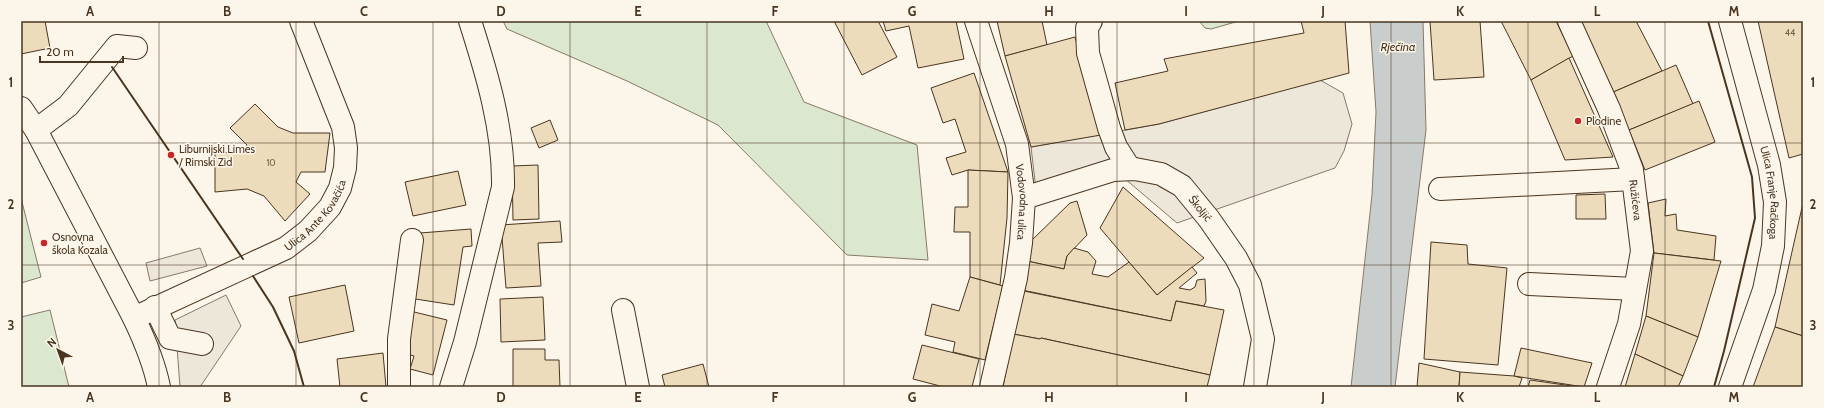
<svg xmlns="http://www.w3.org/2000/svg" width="1824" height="408" viewBox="0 0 1824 408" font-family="Cabin,sans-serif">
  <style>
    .green { fill: #dce7d0; stroke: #887966 }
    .parking { fill: #ede7d9; stroke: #887966 }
    .water { fill: #c9cecd; stroke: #887966 }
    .building { fill: #ecdcbc; stroke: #4a3520 }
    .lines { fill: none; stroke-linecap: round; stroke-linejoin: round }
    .minor-casing { stroke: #4a3520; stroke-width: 24 }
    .major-casing { stroke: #4a3520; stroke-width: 24 }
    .minor { stroke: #fbf6e9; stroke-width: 22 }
    .major { stroke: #fbf6e9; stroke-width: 22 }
    .wall { stroke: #4a3520; stroke-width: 2 }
    .grid { fill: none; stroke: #4a3520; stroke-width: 1; stroke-opacity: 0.55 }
    .poi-dot { fill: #c62828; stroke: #fbf6e9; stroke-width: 1.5 }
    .labels { text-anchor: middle; stroke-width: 3; stroke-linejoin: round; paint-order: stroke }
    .number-label { font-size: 9px; fill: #725f47 }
    .poi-label { font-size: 11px; fill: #4a3520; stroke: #fbf6e9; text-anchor: start }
    .street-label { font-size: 11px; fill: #4a3520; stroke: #fbf6e9 }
    .water-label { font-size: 12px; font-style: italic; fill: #4a3520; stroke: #fbf6e9 }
    .neatline { fill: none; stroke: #4a3520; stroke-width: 1.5 }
    .grid-label { font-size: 13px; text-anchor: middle; font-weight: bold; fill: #4a3520 }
  </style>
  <rect width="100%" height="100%" fill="#fbf6e9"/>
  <g class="green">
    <polygon points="503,21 766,21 804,102 917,145 928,260 847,255 718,125 627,81 507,29"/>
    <polygon points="1199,21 1239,21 1211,29 1205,28"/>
    <polygon points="21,198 41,277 21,283"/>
    <polygon points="50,310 69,387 21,387 21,317"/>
  </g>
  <g class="parking">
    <polygon points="1320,80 1343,93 1352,124 1344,151 1335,168 1177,223 1124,178 1037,198 1031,147 1159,124"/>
    <polygon points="200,248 207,266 150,281 146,263"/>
    <polygon points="226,295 241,326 200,387 180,387 175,320"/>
  </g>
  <polygon class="water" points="1370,21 1423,21 1426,130 1395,387 1351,387 1372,195 1376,112"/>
  <g class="building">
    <polygon points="21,21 45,21 50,48 21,54"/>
    <polygon points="834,21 878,21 897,57 862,75"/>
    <polygon points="883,21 956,21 964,59 918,68 909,26 886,31"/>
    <polygon points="997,21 1042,21 1047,45 1005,56"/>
    <polygon points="1301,21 1345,21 1349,73 1159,124 1125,130 1115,83 1168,71 1164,59 1304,33"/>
    <polygon points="1430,21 1480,21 1484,77 1434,80"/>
    <polygon points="1501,21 1556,21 1573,56 1531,80"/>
    <polygon points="1577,21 1636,21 1662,71 1611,93"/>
    <polygon points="1758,21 1803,21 1803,154 1789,158"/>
    <polygon points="1075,37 1101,135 1031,147 1005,56"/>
    <polygon points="1569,58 1613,157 1565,160 1531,80"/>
    <polygon points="1676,65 1693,104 1629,130 1611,93"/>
    <polygon points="974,73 1008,172 968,170 952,175 946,158 966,152 955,119 943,123 931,88"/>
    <polygon points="1699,101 1715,142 1645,170 1629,130"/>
    <polygon points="255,104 278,127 293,133 330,133 325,172 301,172 296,182 310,194 285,221 264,196 247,189 215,192 215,153 243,152 247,145 230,128"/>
    <polygon points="550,120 558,140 539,148 531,128"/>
    <polygon points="538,165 539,219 513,220 512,166"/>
    <polygon points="968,170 1008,172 1007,218 1000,285 970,277 970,232 954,232 955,207 968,207"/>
    <polygon points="458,171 466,205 413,216 405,182"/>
    <polygon points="1123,187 1204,258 1157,295 1100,228"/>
    <polygon points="1605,194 1606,219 1576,219 1576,195"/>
    <polygon points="1666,199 1665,216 1676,214 1677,230 1716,236 1714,260 1654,253 1648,203"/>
    <polygon points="1077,201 1087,235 1067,256 1064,269 1027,261 1031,241 1070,203"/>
    <polygon points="1803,203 1803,336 1775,327"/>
    <polygon points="560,221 562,242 538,243 541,286 506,288 501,225"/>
    <polygon points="471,229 472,246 463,247 454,305 409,298 420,233"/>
    <polygon points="1431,242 1467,245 1468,264 1507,268 1498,365 1424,359"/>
    <polygon points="1074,248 1088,252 1096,261 1092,274 1108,277 1129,262 1157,295 1192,267 1197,273 1179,288 1190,290 1195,287 1197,280 1205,279 1206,301 1204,306 1176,301 1171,321 1022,290 1027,261 1064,269 1067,256"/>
    <polygon points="1654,253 1721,261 1698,337 1646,316"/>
    <polygon points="970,277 1003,286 985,360 953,352 955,342 925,335 932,304 959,311"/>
    <polygon points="345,285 354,331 299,343 289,297"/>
    <polygon points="1019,290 1171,321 1176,301 1224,310 1210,375 1041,338 1040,339 1013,334"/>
    <polygon points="543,297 545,340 501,342 500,299"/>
    <polygon points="410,311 447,320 433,375 410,369 414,356 400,352"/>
    <polygon points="1646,316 1698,337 1683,376 1635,354"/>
    <polygon points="1775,327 1803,336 1803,387 1753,387"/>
    <polygon points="1013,334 1040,339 1041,338 1210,375 1207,387 1003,387"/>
    <polygon points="922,345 979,359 972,387 944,387 913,379"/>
    <polygon points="1521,348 1592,363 1584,387 1514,376"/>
    <polygon points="513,349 545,349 545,360 559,360 560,387 513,387"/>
    <polygon points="383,353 386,387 340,387 337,359"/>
    <polygon points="1635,354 1683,376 1678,387 1625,387"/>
    <polygon points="1419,363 1460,372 1459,387 1417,387"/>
    <polygon points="703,364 709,387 665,387 662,375"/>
    <polygon points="1460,372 1514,376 1522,378 1519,387 1459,387"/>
    <polygon points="1530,380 1579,387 1528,387"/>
  </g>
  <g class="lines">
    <defs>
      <g id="minor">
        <path id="s1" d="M976,21L1017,144L1024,198L1021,243L1016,278L991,387"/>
        <polyline points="1091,21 1087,28 1088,53 1109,128 1116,147 1130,169"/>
        <path id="s2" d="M1569,21L1609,109L1632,170L1642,251L1629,324L1608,387"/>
        <path d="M21,108L36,130L134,318C145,341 154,362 159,387"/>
        <polyline points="36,130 68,106 117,46 136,48"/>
        <polyline points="1440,189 1633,179"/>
        <path id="s3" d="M1024,198L1113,170L1135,169L1161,174L1182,186L1209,219L1236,258L1250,285L1263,339L1255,387"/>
        <polyline points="1529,284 1635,289"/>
        <polyline points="155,307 170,338 202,344"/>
        <polyline points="623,310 638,387"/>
        <path id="s4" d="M134,318L286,248L308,231L330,207L340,188L345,168L346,148L343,127L301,21"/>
        <polyline points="399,387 399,339 412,240"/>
        <path d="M451,387L465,342L503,187C504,130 487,74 470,21"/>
      </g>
      <g id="major">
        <path id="s5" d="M1730,21L1769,165L1775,202L1773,246L1764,290L1730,387"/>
      </g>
    </defs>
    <use href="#minor" class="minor-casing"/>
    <use href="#major" class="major-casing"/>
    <use href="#minor" class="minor"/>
    <use href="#major" class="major"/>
    <g class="wall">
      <polyline points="1708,21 1752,177 1755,218 1724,351 1714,387"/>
      <polyline points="112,67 243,259"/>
      <polyline points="253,276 273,307 294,351 304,387"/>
    </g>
  </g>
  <path class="grid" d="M159,21V387M296,21V387M433,21V387M570,21V387M707,21V387M844,21V387M980,21V387M1117,21V387M1254,21V387M1391,21V387M1528,21V387M1665,21V387M21,143H1803M21,265H1803"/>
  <g class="poi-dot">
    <circle cx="1578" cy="121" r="4"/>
    <circle cx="171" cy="155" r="4"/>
    <circle cx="44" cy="243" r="4"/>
  </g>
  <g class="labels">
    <g class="number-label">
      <text x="1790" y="36">44</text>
      <text x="271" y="166">10</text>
    </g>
    <g class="poi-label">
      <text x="1586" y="125">Plodine</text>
      <text x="179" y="153">Liburnijski Limes<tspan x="179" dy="13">/ Rimski Zid</tspan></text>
      <text x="52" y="241">Osnovna<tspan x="52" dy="13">škola Kozala</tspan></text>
    </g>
    <g class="street-label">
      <text dy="4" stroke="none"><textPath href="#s5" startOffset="177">Ulica Franje Račkoga</textPath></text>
      <text dy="4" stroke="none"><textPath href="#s2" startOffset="192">Ružićeva</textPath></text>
      <text dy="4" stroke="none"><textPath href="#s1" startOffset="188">Vodovodna ulica</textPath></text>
      <text dy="4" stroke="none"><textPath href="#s3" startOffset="195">Školjić</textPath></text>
      <text dy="4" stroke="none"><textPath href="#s4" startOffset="212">Ulica Ante Kovačića</textPath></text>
    </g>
    <g class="water-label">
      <text x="1398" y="51">Rječina</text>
    </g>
  </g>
  <rect width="1824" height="408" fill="none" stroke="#fbf6e9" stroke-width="44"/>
  <g transform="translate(58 350) rotate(319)" stroke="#fbf6e9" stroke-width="3" paint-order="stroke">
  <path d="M0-3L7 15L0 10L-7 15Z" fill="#4a3520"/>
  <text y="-6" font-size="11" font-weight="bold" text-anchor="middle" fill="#4a3520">N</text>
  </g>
  <path d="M40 56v6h83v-6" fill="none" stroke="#4a3520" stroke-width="2"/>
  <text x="46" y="56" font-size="12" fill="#4a3520" stroke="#fbf6e9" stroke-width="3" paint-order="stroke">20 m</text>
  <rect x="22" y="22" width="1780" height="364" class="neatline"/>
  <g class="grid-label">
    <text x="90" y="16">A</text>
    <text x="227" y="16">B</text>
    <text x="364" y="16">C</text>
    <text x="501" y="16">D</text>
    <text x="638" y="16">E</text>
    <text x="775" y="16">F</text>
    <text x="912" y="16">G</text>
    <text x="1049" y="16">H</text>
    <text x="1186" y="16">I</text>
    <text x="1323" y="16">J</text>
    <text x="1460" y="16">K</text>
    <text x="1597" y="16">L</text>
    <text x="1734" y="16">M</text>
    <text x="11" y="87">1</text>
    <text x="1813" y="87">1</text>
    <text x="11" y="209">2</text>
    <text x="1813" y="209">2</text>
    <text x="11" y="330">3</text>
    <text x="1813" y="330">3</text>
    <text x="90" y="402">A</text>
    <text x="227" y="402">B</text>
    <text x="364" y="402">C</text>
    <text x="501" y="402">D</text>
    <text x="638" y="402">E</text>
    <text x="775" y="402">F</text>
    <text x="912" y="402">G</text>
    <text x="1049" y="402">H</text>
    <text x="1186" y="402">I</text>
    <text x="1323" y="402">J</text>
    <text x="1460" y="402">K</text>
    <text x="1597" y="402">L</text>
    <text x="1734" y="402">M</text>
  </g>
</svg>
